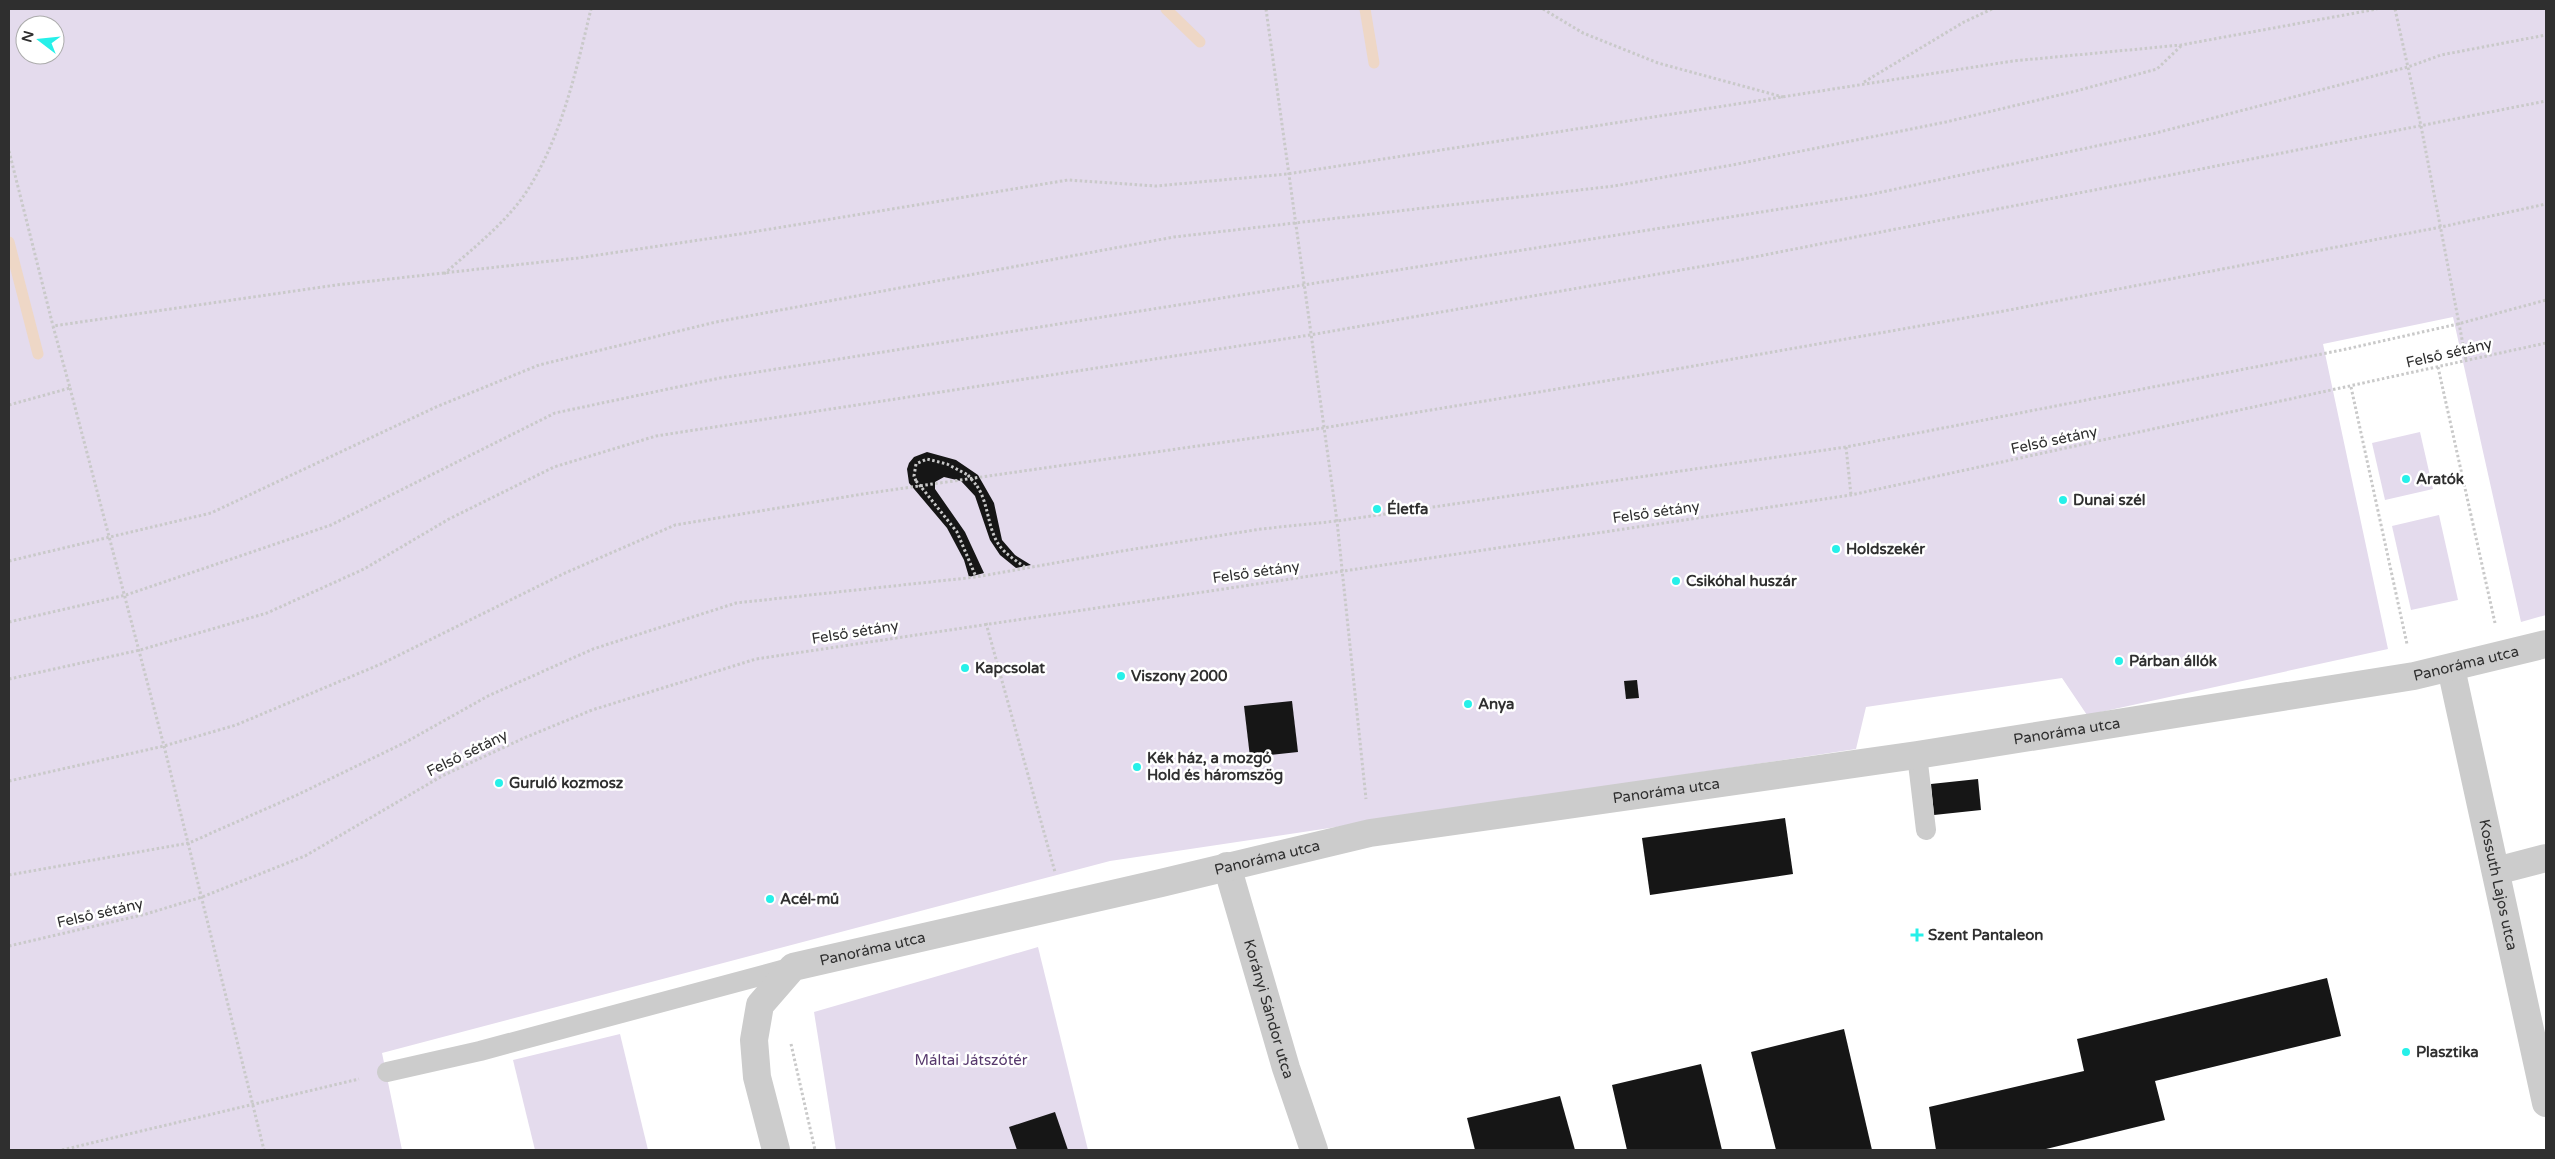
<svg xmlns="http://www.w3.org/2000/svg" width="2555" height="1159" viewBox="0 0 2555 1159" font-family="'Varela Round',sans-serif">
  <style>
    .green { fill: #e4dbed; fill-rule: evenodd }
    .lines { fill: none; stroke-linecap: round; stroke-linejoin: round }
    .stream { stroke: #eed7c6; stroke-width: 11 }
    .building { fill: #161616 }
    .path { stroke: #c9c9c9; stroke-width: 3; stroke-dasharray: 2.5 2.5; stroke-linecap: butt }
    .lane { stroke: #ccc; stroke-width: 20 }
    .street { stroke: #ccc; stroke-width: 28 }
    .path-bridge { stroke: #c9c9c9; stroke-width: 3; stroke-dasharray: 2.5 2.5; stroke-linecap: butt }
    .poi-dot { fill: #26f0e9; stroke: #fff; stroke-width: 2 }
    .labels { text-anchor: middle; stroke-width: 5; stroke-linejoin: round; paint-order: stroke }
    .street-label { font-size: 15px; fill: #2f2f2f; stroke: #fff }
    .poi-label { font-size: 15px; font-weight: bold; fill: #2f2f2f; stroke: #fff; text-anchor: start }
    .park-label { font-size: 15px; fill: #57396d; stroke: #fff }
  </style>
  <rect width="100%" height="100%" fill="#fff"/>
  <g class="green">
    <path d="M9,9H2546V615L2521,622L2453,317L2323,344L2388,649L2087,715L2062,678L1866,707L1856,749L1110,861L382,1053L402,1150H9ZM25,25H55V55H25Z"/>
    <polygon points="2420,432 2433,489 2385,500 2372,443"/>
    <polygon points="2439,515 2458,600 2411,610 2392,526"/>
    <polygon points="1038,947 1088,1150 836,1150 814,1012"/>
    <polygon points="620,1034 648,1150 535,1150 513,1060"/>
  </g>
  <g class="lines">
    <g class="stream">
      <polyline points="1166,9 1200,42"/>
      <polyline points="1365,9 1374,63"/>
      <polyline points="9,242 38,354"/>
    </g>
  </g>
  <g class="building">
    <polygon points="927,452 956,460 978,475 994,503 1002,540 1015,555 1031,565 1016,568 1000,555 990,540 975,496 961,481 944,477 935,482 935,489 965,532 984,573 969,577 964,560 947,528 909,483 907,469 909,463 914,457"/>
    <polygon points="1637,680 1639,698 1626,699 1624,681"/>
    <polygon points="1292,701 1298,752 1250,757 1244,706"/>
    <polygon points="1978,779 1981,810 1934,815 1931,784"/>
    <polygon points="1785,818 1793,874 1650,895 1642,838"/>
    <polygon points="2327,978 2341,1036 2155,1081 2165,1120 2042,1150 1936,1150 1929,1107 2084,1071 2077,1039"/>
    <polygon points="1844,1029 1872,1150 1776,1150 1751,1052"/>
    <polygon points="1701,1064 1722,1150 1627,1150 1612,1085"/>
    <polygon points="1560,1096 1575,1150 1475,1150 1467,1118"/>
    <polygon points="1055,1112 1068,1150 1017,1150 1009,1127"/>
  </g>
  <g class="lines">
    <g class="path">
      <polyline points="1266,9 1337,521 1366,799"/>
      <polyline points="1543,9 1583,33 1658,63 1783,97"/>
      <polyline points="2395,9 2421,126 2466,360"/>
      <polyline points="1864,82 1964,22 1992,9"/>
      <polyline points="9,151 53,326"/>
      <path d="M444,274C472,249 506,223 527,191C562,136 576,71 591,9"/>
      <polyline points="2438,367 2495,623"/>
      <polyline points="2351,387 2407,644"/>
      <polyline points="70,388 164,746 264,1150"/>
      <polyline points="9,405 70,388 53,326 336,285 578,258 740,234 1068,180 1156,186 1287,174 2013,61 2181,45 2377,9"/>
      <polyline points="1846,447 1851,495"/>
      <polyline points="916,481 914,476 916,464 927,459 947,464 968,475"/>
      <path d="M977,486C989,504 987,527 999,545C1006,555 1017,561 1026,568"/>
      <polyline points="922,488 957,532 976,577"/>
      <polyline points="9,561 211,513 436,407 539,365 716,322 1174,237 1614,186 1732,165 1946,122 2076,91 2157,69 2181,46"/>
      <polyline points="9,622 126,595 331,525 555,413 720,378 1868,195 2152,134 2408,67 2441,55 2546,35"/>
      <polyline points="986,623 1055,872"/>
      <polyline points="9,679 140,650 267,613 364,569 449,519 554,467 656,436 1310,335 1744,259 2546,101"/>
      <polyline points="9,781 164,746 236,725 381,664 563,574 675,525 863,494 1323,428 1671,370 2004,311 2441,227 2546,204"/>
      <polyline points="9,875 189,843 297,795 406,742 488,696 593,649 736,603 976,577 1122,551 1261,529 1337,521 1846,447 2342,350 2458,324 2546,300"/>
      <polyline points="9,946 146,914 202,897 305,856 442,776 524,738 592,710 756,659 1851,495 2546,343"/>
      <polyline points="791,1044 815,1150"/>
      <polyline points="62,1150 359,1079"/>
    </g>
    <g class="lane">
      <polyline points="1917,755 1926,830"/>
      <polyline points="387,1072 480,1051 793,967"/>
    </g>
    <g class="street">
      <path id="s1" d="M2451,668L2546,1103"/>
      <path id="s2" d="M1227,866L1286,1068L1314,1150"/>
      <polyline points="2496,871 2546,858"/>
      <path id="s3" d="M776,1150L757,1077L754,1040L760,1005L793,967L1161,883L1370,833L1917,755L2414,676L2546,644"/>
    </g>
    <g class="path-bridge">
      <polyline points="968,475 977,486"/>
      <polyline points="916,481 922,488"/>
    </g>
  </g>
  <g class="poi-dot">
    <circle cx="2406" cy="479" r="5"/>
    <circle cx="2063" cy="500" r="5"/>
    <circle cx="1377" cy="509" r="5"/>
    <circle cx="1836" cy="549" r="5"/>
    <circle cx="1676" cy="581" r="5"/>
    <circle cx="2119" cy="661" r="5"/>
    <circle cx="965" cy="668" r="5"/>
    <circle cx="1121" cy="676" r="5"/>
    <circle cx="1468" cy="704" r="5"/>
    <circle cx="1137" cy="767" r="5"/>
    <circle cx="499" cy="783" r="5"/>
    <circle cx="770" cy="899" r="5"/>
    <path d="M1914.5 927.5h5v5h5v5h-5v5h-5v-5h-5v-5h5z"/>
    <circle cx="2406" cy="1052" r="5"/>
  </g>
  <g class="labels">
    <g class="street-label">
      <text transform="translate(2449 353) rotate(-13)" y="5">Felső sétány</text>
      <text transform="translate(2054 440) rotate(-12)" y="5">Felső sétány</text>
      <text transform="translate(1656 512) rotate(-8)" y="5">Felső sétány</text>
      <text transform="translate(1256 572) rotate(-8)" y="5">Felső sétány</text>
      <text transform="translate(855 632) rotate(-9)" y="5">Felső sétány</text>
      <text dy="5" stroke="none"><textPath href="#s3" startOffset="1900">Panoráma utca</textPath></text>
      <text dy="5" stroke="none"><textPath href="#s3" startOffset="1495">Panoráma utca</textPath></text>
      <text transform="translate(467 753) rotate(-26)" y="5">Felső sétány</text>
      <text dy="5" stroke="none"><textPath href="#s3" startOffset="1090">Panoráma utca</textPath></text>
      <text dy="5" stroke="none"><textPath href="#s3" startOffset="685">Panoráma utca</textPath></text>
      <text dy="5" stroke="none"><textPath href="#s1" startOffset="222">Kossuth Lajos utca</textPath></text>
      <text transform="translate(100 913) rotate(-13)" y="5">Felső sétány</text>
      <text dy="5" stroke="none"><textPath href="#s3" startOffset="280">Panoráma utca</textPath></text>
      <text dy="5" stroke="none"><textPath href="#s2" startOffset="149">Korányi Sándor utca</textPath></text>
    </g>
    <g class="poi-label">
      <text x="2416" y="484">Aratók</text>
      <text x="2073" y="505">Dunai szél</text>
      <text x="1387" y="514">Életfa</text>
      <text x="1846" y="554">Holdszekér</text>
      <text x="1686" y="586">Csikóhal huszár</text>
      <text x="2129" y="666">Párban állók</text>
      <text x="975" y="673">Kapcsolat</text>
      <text x="1131" y="681">Viszony 2000</text>
      <text x="1478" y="709">Anya</text>
      <text x="1147" y="763">Kék ház, a mozgó<tspan x="1147" dy="17">Hold és háromszög</tspan></text>
      <text x="509" y="788">Guruló kozmosz</text>
      <text x="780" y="904">Acél-mű</text>
      <text x="1928" y="940">Szent Pantaleon</text>
      <text x="2416" y="1057">Plasztika</text>
    </g>
    <g class="park-label">
      <text x="971" y="1065">Máltai Játszótér</text>
    </g>
  </g>
  <rect width="2555" height="1159" fill="none" stroke="#2f2f2f" stroke-width="20"/>
  <g transform="translate(40 40) rotate(286)"><circle r="24" fill="#ffffff" stroke="#acacac"/>
  <path d="M0-4L9 19L0 12L-9 19Z" fill="#26f0e9"/>
  <text y="-8" font-size="14" font-weight="bold" text-anchor="middle" fill="#2f2f2f">N</text>
  </g>
</svg>
